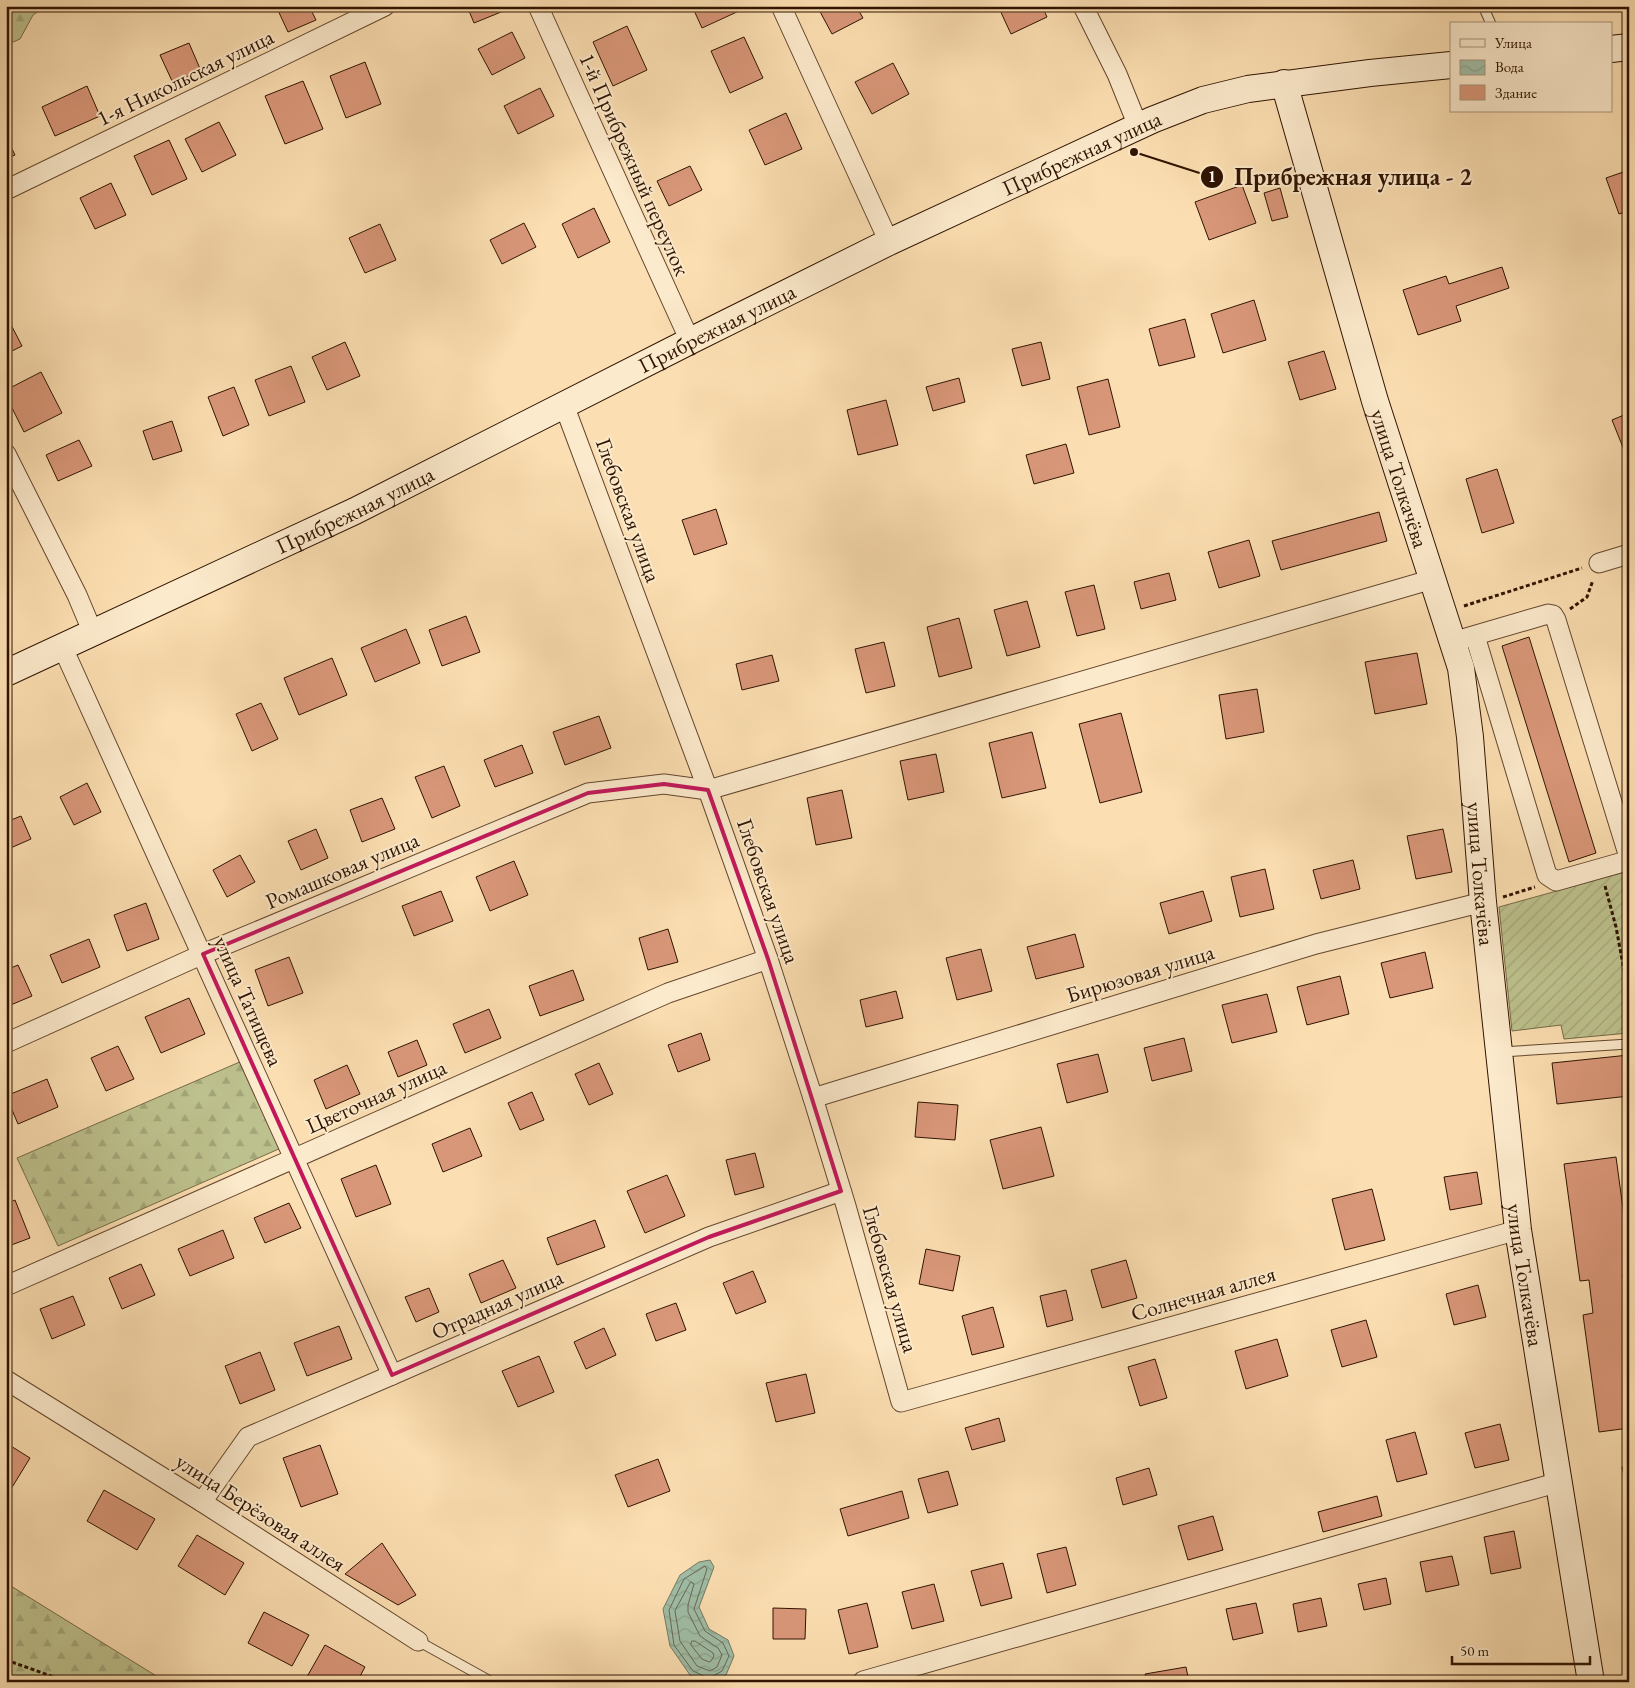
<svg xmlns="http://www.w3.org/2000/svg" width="1635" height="1688" viewBox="0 0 1635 1688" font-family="'EB Garamond',serif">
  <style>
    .forest { fill: url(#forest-firs); stroke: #766a47 }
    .garden { fill: url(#garden-furrows); stroke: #766a47 }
    .water { fill: url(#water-waves); stroke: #737964 }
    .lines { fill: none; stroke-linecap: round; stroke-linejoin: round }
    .shore { stroke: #686854; stroke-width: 1 }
    .building { fill: #d99779; stroke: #301401 }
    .lane-casing { stroke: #63462d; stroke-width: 11 }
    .street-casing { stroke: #63462d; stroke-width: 21 }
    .secondary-casing { stroke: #301401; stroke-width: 28 }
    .path { stroke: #301401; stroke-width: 3; stroke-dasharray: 4 2.5; stroke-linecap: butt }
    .lane { stroke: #fceacc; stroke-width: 9 }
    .street { stroke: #fceacc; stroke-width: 19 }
    .secondary { stroke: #fceacc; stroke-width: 26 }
    .marked { fill: none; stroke: #c2185b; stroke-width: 4; stroke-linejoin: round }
    .labels { text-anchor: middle; stroke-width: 4; stroke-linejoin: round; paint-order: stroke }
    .street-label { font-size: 22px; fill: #301401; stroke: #fceacc }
    .leader { fill: none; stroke: #301401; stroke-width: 2 }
    .callout-dot { fill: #301401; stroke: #fceacc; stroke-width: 2 }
    .mark-label { font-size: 15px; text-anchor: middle; font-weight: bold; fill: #fff }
    .callout-label { font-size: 24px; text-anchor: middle; font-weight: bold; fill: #301401; stroke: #fceacc; stroke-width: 4; stroke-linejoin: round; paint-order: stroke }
  </style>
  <defs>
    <pattern id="forest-firs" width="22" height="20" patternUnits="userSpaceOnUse" patternTransform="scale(1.25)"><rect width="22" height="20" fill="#bdc18d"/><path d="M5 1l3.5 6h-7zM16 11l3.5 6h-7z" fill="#a3a578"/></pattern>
    <pattern id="garden-furrows" width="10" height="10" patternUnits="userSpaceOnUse" patternTransform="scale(1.25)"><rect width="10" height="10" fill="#bdc18d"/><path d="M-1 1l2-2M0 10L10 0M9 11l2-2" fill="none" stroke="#a3a578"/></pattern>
    <pattern id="water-waves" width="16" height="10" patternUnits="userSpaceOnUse" patternTransform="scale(1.25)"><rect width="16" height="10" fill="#a0bda6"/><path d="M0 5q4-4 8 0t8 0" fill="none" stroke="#8aa28d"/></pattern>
  </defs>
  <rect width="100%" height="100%" fill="#fbdeb1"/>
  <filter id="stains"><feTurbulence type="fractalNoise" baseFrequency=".004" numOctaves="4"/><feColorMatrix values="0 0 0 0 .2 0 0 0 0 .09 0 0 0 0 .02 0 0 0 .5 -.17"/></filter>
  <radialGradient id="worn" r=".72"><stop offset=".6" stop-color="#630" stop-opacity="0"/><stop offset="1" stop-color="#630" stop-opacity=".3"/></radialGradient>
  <g class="forest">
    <polygon points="6,6 46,6 33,15 20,39 6,45"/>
    <polygon points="242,1061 281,1148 58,1246 17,1158"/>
    <polygon points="6,1583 166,1682 6,1682"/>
  </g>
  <polygon class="garden" points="1629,871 1629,1033 1564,1039 1561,1025 1512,1031 1499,907"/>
  <polygon class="water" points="710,1560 714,1567 699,1607 709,1629 728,1640 734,1656 726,1675 713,1682 707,1682 690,1675 670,1646 663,1609 680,1575 699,1562"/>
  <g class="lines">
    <g class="shore">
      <polygon points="691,1582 694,1584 688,1605 688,1612 700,1636 718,1648 722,1655 717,1667 710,1671 697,1666 680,1641 675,1611"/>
      <polygon points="692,1641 695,1641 713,1653 714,1656 711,1661 709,1662 702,1659 691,1645"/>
      <polyline points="706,1682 704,1676 693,1671 674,1645 669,1610 684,1579 705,1566 707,1569 694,1609 705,1631 723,1643 729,1656 722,1671 713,1676 712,1682"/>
    </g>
  </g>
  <g class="building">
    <polygon points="276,6 309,6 316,20 288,32"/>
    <polygon points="467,6 504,6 506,10 474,23"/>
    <polygon points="692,6 736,6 739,11 702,28"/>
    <polygon points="817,6 856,6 863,18 832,34"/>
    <polygon points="998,6 1042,6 1047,17 1011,34"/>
    <polygon points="627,26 647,70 613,86 593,42"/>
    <polygon points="512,32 525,58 492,75 478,49"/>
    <polygon points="744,37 763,78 730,93 711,51"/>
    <polygon points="189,43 201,71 173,83 160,55"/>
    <polygon points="365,62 381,104 346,118 330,76"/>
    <polygon points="893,63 909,94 872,114 855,82"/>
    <polygon points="303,81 323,129 285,144 265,96"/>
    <polygon points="87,86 100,116 55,136 42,107"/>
    <polygon points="540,88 554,116 518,134 504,106"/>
    <polygon points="786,113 802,149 765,165 749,130"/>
    <polygon points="219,122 236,155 202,172 185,139"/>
    <polygon points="6,137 15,155 6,159"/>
    <polygon points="169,140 187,179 152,195 134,156"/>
    <polygon points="690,166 702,190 669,206 657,181"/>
    <polygon points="1629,170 1629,211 1619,214 1606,178"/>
    <polygon points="111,183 126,215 95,229 80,198"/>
    <polygon points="1242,185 1256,223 1209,240 1195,202"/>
    <polygon points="1280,188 1288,217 1272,221 1264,193"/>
    <polygon points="594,208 610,242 578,258 562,224"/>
    <polygon points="524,223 536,247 502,264 490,240"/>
    <polygon points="380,224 396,260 365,273 349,238"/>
    <polygon points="1502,267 1509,288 1456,306 1461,321 1418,335 1403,290 1446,276 1449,284"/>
    <polygon points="1254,300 1266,340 1223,353 1211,314"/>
    <polygon points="6,315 22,346 6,354"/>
    <polygon points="1185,319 1195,357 1159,366 1149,329"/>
    <polygon points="345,342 360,376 327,390 312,357"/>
    <polygon points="1041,342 1050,379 1022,386 1012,349"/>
    <polygon points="1324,351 1336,389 1300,400 1288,362"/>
    <polygon points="291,366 305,402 269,416 255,380"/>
    <polygon points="41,372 62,413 24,432 6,396 6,390"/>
    <polygon points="959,378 965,402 933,411 926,387"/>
    <polygon points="1108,379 1120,427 1089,435 1077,387"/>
    <polygon points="234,387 249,425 223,436 208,397"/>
    <polygon points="886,400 898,445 858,455 847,410"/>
    <polygon points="1629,413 1629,449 1624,450 1612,420"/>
    <polygon points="172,421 182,451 153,460 143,431"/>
    <polygon points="79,440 92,466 58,481 46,455"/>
    <polygon points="1066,444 1074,473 1034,484 1026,455"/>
    <polygon points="1497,469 1514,523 1482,533 1466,479"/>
    <polygon points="716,509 727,544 694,555 682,520"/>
    <polygon points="1379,512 1387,541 1281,570 1272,541"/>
    <polygon points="1249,540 1260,576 1219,588 1208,552"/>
    <polygon points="1169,573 1176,600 1141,609 1134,582"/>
    <polygon points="1094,585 1105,629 1077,636 1065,592"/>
    <polygon points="1027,601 1040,647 1007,656 994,610"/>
    <polygon points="466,616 480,652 442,666 429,630"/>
    <polygon points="959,618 972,668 939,677 927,627"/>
    <polygon points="406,629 420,663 375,682 361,648"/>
    <polygon points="1529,637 1596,853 1569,862 1502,646"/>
    <polygon points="884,642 895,686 866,693 855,649"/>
    <polygon points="1417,653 1427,704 1375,714 1365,662"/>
    <polygon points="772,655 779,681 742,690 736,664"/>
    <polygon points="332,658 347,695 299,715 284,678"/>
    <polygon points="1257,689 1264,732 1226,739 1219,695"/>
    <polygon points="261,703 278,739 252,751 236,714"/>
    <polygon points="1121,713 1142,792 1100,803 1079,724"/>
    <polygon points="599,716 611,748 565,765 553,732"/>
    <polygon points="1032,732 1046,788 1002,798 989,743"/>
    <polygon points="522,745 533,773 495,787 484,760"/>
    <polygon points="936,754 944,792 908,800 900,761"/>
    <polygon points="444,766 460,806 432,818 415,777"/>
    <polygon points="87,783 101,812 74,825 60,797"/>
    <polygon points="842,790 852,838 816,845 807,798"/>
    <polygon points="382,798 395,829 362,842 350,810"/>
    <polygon points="21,816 31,839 6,850 6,822"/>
    <polygon points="316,829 328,858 301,870 288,841"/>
    <polygon points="1443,829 1452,872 1416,879 1407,836"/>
    <polygon points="240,855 255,882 227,897 213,870"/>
    <polygon points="1353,860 1360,889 1321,899 1313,870"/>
    <polygon points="514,861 528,895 490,911 476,877"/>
    <polygon points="1265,869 1274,909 1240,917 1231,877"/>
    <polygon points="441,891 453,921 414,936 402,906"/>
    <polygon points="1203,891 1212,921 1169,934 1160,903"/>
    <polygon points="146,903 159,939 127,951 114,915"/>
    <polygon points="668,929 678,962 648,970 639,938"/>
    <polygon points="1075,934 1084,967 1036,979 1027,947"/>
    <polygon points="89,939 100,967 62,983 50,955"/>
    <polygon points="981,949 992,991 957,1000 946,958"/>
    <polygon points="1425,952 1433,988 1390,998 1381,963"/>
    <polygon points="289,957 303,993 268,1006 255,970"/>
    <polygon points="18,965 32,996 6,1007 6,970"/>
    <polygon points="573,970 584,1000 540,1016 529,986"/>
    <polygon points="1340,976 1349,1014 1307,1025 1297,987"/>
    <polygon points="896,991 903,1018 866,1027 860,1000"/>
    <polygon points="1267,994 1277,1032 1232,1043 1222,1005"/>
    <polygon points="189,998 205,1034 161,1053 145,1017"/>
    <polygon points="489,1009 501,1038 465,1053 453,1024"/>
    <polygon points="701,1033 710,1060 678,1072 668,1045"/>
    <polygon points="1184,1038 1192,1071 1152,1081 1144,1048"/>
    <polygon points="417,1040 427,1065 398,1077 388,1052"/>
    <polygon points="118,1046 134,1079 106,1091 91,1058"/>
    <polygon points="1098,1054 1108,1092 1067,1103 1057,1064"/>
    <polygon points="1629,1055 1629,1096 1557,1104 1552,1063"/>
    <polygon points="599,1063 613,1094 589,1105 575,1074"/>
    <polygon points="347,1065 360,1094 326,1109 314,1080"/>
    <polygon points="47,1079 58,1107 18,1124 6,1096"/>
    <polygon points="532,1092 544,1120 520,1130 508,1103"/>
    <polygon points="918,1102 958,1105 955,1140 915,1137"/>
    <polygon points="1041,1127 1054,1176 1003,1189 990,1140"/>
    <polygon points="470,1128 482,1156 443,1172 432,1144"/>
    <polygon points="755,1153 764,1187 735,1195 726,1160"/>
    <polygon points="1616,1157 1629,1253 1629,1274 1623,1275 1629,1308 1629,1428 1599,1432 1583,1315 1593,1313 1589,1280 1580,1281 1564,1164"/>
    <polygon points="376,1165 391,1204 356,1217 341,1179"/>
    <polygon points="1477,1172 1482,1204 1450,1210 1444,1177"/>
    <polygon points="667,1175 685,1216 645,1233 627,1191"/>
    <polygon points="1372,1189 1385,1240 1345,1250 1332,1199"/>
    <polygon points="15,1200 30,1238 6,1247 6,1204"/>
    <polygon points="289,1203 301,1228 265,1243 254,1218"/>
    <polygon points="595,1220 605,1247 557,1265 547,1238"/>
    <polygon points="223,1230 234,1258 190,1276 178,1249"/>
    <polygon points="926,1249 960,1256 953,1291 919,1284"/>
    <polygon points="503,1260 516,1288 481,1303 469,1274"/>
    <polygon points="1126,1260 1137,1298 1102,1308 1091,1270"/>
    <polygon points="141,1264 155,1295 122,1309 109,1278"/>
    <polygon points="753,1271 766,1302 736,1314 723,1283"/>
    <polygon points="1478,1285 1486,1317 1454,1325 1446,1294"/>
    <polygon points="429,1288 439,1312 416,1322 405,1297"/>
    <polygon points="1066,1290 1073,1320 1047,1327 1040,1296"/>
    <polygon points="73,1296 85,1325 52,1339 40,1309"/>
    <polygon points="676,1303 686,1330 656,1341 646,1314"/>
    <polygon points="993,1307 1004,1347 972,1355 962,1316"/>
    <polygon points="1366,1320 1377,1357 1342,1367 1331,1330"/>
    <polygon points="339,1326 352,1359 307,1376 294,1343"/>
    <polygon points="604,1328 616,1355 586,1369 574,1342"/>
    <polygon points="1277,1339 1288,1376 1246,1389 1235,1351"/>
    <polygon points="260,1352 275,1390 240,1404 225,1366"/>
    <polygon points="539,1356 554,1392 518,1407 502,1371"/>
    <polygon points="1155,1359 1167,1398 1140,1406 1128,1367"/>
    <polygon points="806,1374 815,1413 776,1422 766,1383"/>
    <polygon points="999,1418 1005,1441 972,1450 965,1428"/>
    <polygon points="1500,1424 1509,1460 1475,1468 1465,1433"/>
    <polygon points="1415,1432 1427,1474 1397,1482 1386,1440"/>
    <polygon points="6,1443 30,1458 11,1489 6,1486"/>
    <polygon points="320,1445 338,1494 301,1507 283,1458"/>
    <polygon points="658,1459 670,1491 628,1507 615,1475"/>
    <polygon points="1629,1466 1629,1485 1626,1486 1622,1467"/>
    <polygon points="1149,1468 1157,1495 1123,1505 1116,1478"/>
    <polygon points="948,1471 958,1505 928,1513 918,1479"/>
    <polygon points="104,1490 155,1519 137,1550 87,1521"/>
    <polygon points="902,1491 909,1518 848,1536 840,1509"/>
    <polygon points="1377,1496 1382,1516 1323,1532 1318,1512"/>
    <polygon points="1213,1516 1223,1550 1188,1560 1178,1526"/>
    <polygon points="1514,1531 1521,1568 1491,1574 1484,1537"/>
    <polygon points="197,1535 244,1563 225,1595 178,1566"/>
    <polygon points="382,1543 416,1595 398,1605 345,1574"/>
    <polygon points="1066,1547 1076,1585 1047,1593 1037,1554"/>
    <polygon points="1452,1556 1459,1585 1426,1592 1420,1562"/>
    <polygon points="1003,1563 1012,1598 981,1606 971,1571"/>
    <polygon points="1386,1578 1391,1604 1364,1610 1358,1584"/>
    <polygon points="934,1584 944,1621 912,1629 902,1592"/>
    <polygon points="1321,1598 1327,1626 1298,1632 1293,1604"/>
    <polygon points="867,1603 878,1647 849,1654 838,1610"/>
    <polygon points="1256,1603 1263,1633 1233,1640 1226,1609"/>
    <polygon points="773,1608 806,1609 805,1639 773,1639"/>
    <polygon points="264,1612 309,1635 292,1666 248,1643"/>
    <polygon points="325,1645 365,1667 357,1682 304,1682"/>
    <polygon points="1186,1667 1189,1682 1147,1682 1145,1674"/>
  </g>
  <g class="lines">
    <defs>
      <g id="lane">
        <polyline points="1483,6 1491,24"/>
        <polyline points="1501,1052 1629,1044"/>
        <polyline points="418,1641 492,1682"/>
      </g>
      <g id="street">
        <polyline points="538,6 690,341"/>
        <polyline points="781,6 889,242"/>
        <polyline points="1083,6 1117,74 1138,126"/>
        <polyline points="6,190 385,6"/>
        <polyline points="564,405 708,790 768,959 813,1098 846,1206 901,1402 1518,1230"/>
        <polyline points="6,454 77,595 93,633"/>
        <polyline points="1599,563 1629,554"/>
        <polyline points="1452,642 1548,614 1553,615 1556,620 1628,854 1627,859 1623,862 1556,881 1547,875 1475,636"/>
        <polyline points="62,646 392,1375"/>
        <polyline points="6,1043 203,954 588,793 664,784 708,790 1433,579"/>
        <polyline points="813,1098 1316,944 1483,902"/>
        <polyline points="6,1286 668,993 768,959"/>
        <polyline points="6,1380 202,1502 418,1641"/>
        <polyline points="202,1502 248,1437 392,1375 709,1237 841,1191"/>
        <polyline points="863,1681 1559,1482"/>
      </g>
      <g id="secondary">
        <polyline points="1611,49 1629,47"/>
        <path id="s1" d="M1284,83L1375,401L1461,668L1470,737L1483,902L1518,1230L1591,1682"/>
        <path id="s2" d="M6,673L355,511L690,341L889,242L1152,120L1203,100L1248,89L1370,73L1451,65"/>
      </g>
    </defs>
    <use href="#lane" class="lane-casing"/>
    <use href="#street" class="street-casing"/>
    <use href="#secondary" class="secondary-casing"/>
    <g class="path">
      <polyline points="1464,606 1582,568"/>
      <polyline points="1570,609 1587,597 1593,580"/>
      <polyline points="1605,886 1616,927 1629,997"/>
      <polyline points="1503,897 1535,887"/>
      <polyline points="6,1660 68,1682"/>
    </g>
    <use href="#lane" class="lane"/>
    <use href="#street" class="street"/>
    <use href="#secondary" class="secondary"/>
  </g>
  <path class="marked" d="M664,784L708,790L768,959L841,1191L709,1237L392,1375L203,954L588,793Z"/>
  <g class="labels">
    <g class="street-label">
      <text transform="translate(185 77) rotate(-26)" y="8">1-я Никольская улица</text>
      <text dy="8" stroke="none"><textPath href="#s2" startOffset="1195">Прибрежная улица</textPath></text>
      <text transform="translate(635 164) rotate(66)" y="8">1-й Прибрежный переулок</text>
      <text dy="8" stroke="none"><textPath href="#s2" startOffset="790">Прибрежная улица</textPath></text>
      <text dy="8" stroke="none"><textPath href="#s1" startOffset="412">улица Толкачёва</textPath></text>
      <text dy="8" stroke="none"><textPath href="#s2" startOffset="385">Прибрежная улица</textPath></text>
      <text transform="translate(629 510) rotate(70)" y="8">Глебовская улица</text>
      <text transform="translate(342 870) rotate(-23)" y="8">Ромашковая улица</text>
      <text dy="8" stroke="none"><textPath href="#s1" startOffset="818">улица Толкачёва</textPath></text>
      <text transform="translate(769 891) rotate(71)" y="8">Глебовская улица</text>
      <text transform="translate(1140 973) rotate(-17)" y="8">Бирюзовая улица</text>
      <text transform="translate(249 1001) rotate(66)" y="8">улица Татищева</text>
      <text transform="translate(376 1096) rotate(-24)" y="8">Цветочная улица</text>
      <text dy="8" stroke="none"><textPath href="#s1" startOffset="1222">улица Толкачёва</textPath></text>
      <text transform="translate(891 1279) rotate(74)" y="8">Глебовская улица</text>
      <text transform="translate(1203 1293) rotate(-16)" y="8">Солнечная аллея</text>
      <text transform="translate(497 1304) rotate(-24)" y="8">Отрадная улица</text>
      <text transform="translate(261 1512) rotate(33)" y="8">улица Берёзовая аллея</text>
    </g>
  </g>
  <path class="leader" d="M1134 152L1212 177"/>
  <g class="callout-dot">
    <circle cx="1134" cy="152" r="5"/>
    <circle cx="1212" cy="177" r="12"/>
  </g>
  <g class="mark-label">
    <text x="1212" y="182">1</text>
  </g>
  <g class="callout-label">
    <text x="1353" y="185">Прибрежная улица - 2</text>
  </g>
  <rect width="1635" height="1688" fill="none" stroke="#fbdeb1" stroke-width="25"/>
  <rect x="8" y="8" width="1620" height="1673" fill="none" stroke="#301401" stroke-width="2.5"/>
  <rect x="12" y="12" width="1610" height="1663" fill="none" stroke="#301401"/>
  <rect x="1450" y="22" width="162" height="90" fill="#fceacc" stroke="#aa947b"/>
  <rect x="1460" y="39" width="25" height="8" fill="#fceacc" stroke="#aa947b"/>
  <text x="1495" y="48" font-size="15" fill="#301401">Улица</text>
  <rect x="1460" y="60" width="25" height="15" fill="url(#water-waves)" stroke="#aa947b"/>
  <text x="1495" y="72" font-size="15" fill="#301401">Вода</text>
  <rect x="1460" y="85" width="25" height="15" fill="#d99779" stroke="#aa947b"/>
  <text x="1495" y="98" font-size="15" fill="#301401">Здание</text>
  <path d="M1452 1656v8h138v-8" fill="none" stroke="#301401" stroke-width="2.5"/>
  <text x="1460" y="1656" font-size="15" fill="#301401" stroke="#fceacc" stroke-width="4" paint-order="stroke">50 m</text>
  <rect width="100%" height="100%" filter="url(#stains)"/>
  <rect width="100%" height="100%" fill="url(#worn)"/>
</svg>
